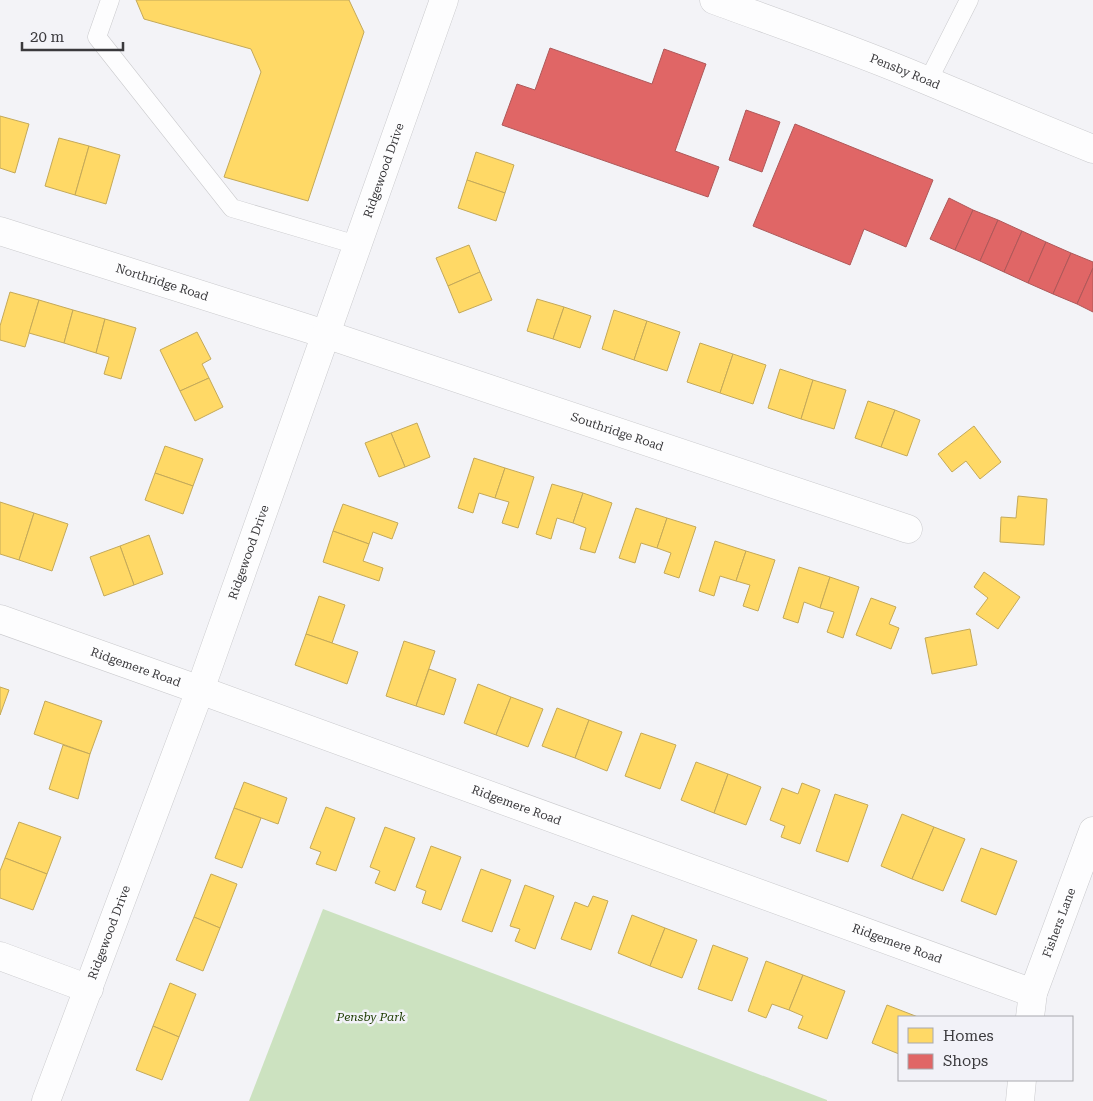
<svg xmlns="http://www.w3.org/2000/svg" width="1093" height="1101" viewBox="0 0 1093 1101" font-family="'Roboto Serif',serif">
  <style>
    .green { fill: #cce2c0 }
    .homes { fill: #ffd966; stroke: #c4a959 }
    .shops { fill: #e06666; stroke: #ae5859 }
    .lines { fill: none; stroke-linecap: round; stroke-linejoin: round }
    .service-casing { stroke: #cacacd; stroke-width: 19 }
    .minor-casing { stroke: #cacacd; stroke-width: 29 }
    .secondary-casing { stroke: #cacacd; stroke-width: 29 }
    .service { stroke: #fdfdfe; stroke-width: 18 }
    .minor { stroke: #fdfdfe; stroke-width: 28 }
    .secondary { stroke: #fdfdfe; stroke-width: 28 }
    .labels { text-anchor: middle; stroke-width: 5; stroke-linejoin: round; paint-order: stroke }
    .street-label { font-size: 12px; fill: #3a393c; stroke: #f2f2f8 }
    .park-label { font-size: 12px; font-style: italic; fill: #1d3c00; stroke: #f2f2f8 }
  </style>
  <rect width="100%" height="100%" fill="#f3f3f7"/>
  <polygon class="green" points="323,909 827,1100 827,1101 249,1101"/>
  <g class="homes">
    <polygon points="136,0 349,0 364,32 308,201 224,177 261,72 251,49 144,19"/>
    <polygon points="0,116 29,124 15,173 0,168"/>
    <polygon points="59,138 89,146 75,195 45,186"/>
    <polygon points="89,146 120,155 106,204 75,195"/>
    <polygon points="476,152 514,165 505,193 467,180"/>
    <polygon points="467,180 505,193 496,221 458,208"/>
    <polygon points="469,245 480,272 448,286 436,258"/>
    <polygon points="480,272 492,300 459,313 448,286"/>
    <polygon points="10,292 39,300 25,347 0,340 0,326"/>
    <polygon points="537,299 564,307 553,339 527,331"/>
    <polygon points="39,300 73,310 64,343 29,333"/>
    <polygon points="564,307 591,316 580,348 553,339"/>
    <polygon points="73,310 105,319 96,353 64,343"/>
    <polygon points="614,310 647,321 634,360 602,349"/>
    <polygon points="105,319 136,328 121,379 104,374 109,357 96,353"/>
    <polygon points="647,321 680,332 667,371 634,360"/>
    <polygon points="197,332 211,359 202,364 209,378 180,391 160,350"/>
    <polygon points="700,343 733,354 720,393 687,382"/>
    <polygon points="733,354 766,365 753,404 720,393"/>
    <polygon points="780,369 813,380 801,419 768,408"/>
    <polygon points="209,378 223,407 195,421 180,391"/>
    <polygon points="813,380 846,390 834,429 801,419"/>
    <polygon points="868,401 895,410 881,447 855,438"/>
    <polygon points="895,410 920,420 907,456 881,447"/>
    <polygon points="417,423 430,457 405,467 391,433"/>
    <polygon points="974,426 1001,462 980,479 966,461 952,472 938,454"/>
    <polygon points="391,433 405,467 379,477 365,443"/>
    <polygon points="165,446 203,459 193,486 155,473"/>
    <polygon points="474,458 505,468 495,498 479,493 473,513 458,508"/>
    <polygon points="505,468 534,477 518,528 502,523 509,502 495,498"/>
    <polygon points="155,473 193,486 183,514 145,500"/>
    <polygon points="552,484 583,493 573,523 557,518 551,539 536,534"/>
    <polygon points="583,493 612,503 595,553 580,549 586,528 573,523"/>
    <polygon points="1018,496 1047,499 1044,545 1000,542 1001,517 1016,518"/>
    <polygon points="0,502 34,513 19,560 0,554"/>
    <polygon points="343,504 398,523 392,539 373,532 369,544 333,531"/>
    <polygon points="636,508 667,518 657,548 641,543 635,563 619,558"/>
    <polygon points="34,513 68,524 52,571 19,560"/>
    <polygon points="667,518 696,527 679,578 664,573 671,553 657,548"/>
    <polygon points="333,531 369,544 363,561 383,568 379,581 323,562"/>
    <polygon points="149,535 163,574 134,585 120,546"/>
    <polygon points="715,541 746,551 736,581 720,576 714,596 699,591"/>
    <polygon points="120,546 134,585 104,596 90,557"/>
    <polygon points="746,551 775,560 758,611 743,606 750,585 736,581"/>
    <polygon points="799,567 830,577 820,608 804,602 798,623 783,618"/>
    <polygon points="984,572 1020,597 998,629 976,614 988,598 974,587"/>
    <polygon points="830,577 859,587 843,638 827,632 834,612 820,608"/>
    <polygon points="319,596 345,605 332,643 306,634"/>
    <polygon points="871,598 896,607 889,624 899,628 891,649 856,635"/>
    <polygon points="970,629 977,665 932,674 925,638"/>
    <polygon points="306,634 358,652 347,684 295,665"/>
    <polygon points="404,641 435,651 416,706 386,696"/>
    <polygon points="429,669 456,679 444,715 416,706"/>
    <polygon points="478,684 511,697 496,735 464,723"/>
    <polygon points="0,687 9,690 0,715"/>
    <polygon points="511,697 543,709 528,747 496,735"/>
    <polygon points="45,701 102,721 90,754 34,734"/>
    <polygon points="557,708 589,720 575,758 542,746"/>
    <polygon points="589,720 622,732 607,771 575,758"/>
    <polygon points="641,733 676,745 660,789 625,776"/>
    <polygon points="63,745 90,754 78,799 49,789"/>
    <polygon points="696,762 728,774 714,813 681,800"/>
    <polygon points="728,774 761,787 746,825 714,813"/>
    <polygon points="244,782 287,798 278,824 234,808"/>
    <polygon points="802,783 820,790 800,844 781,837 785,826 770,820 782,788 798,794"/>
    <polygon points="835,794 868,805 848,862 816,851"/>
    <polygon points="326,807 355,818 336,871 316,864 321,852 310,848"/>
    <polygon points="234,808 261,818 242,868 215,858"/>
    <polygon points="902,814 934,827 912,879 881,866"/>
    <polygon points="19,822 61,837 47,874 5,858"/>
    <polygon points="385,827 415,838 395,891 375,883 380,871 370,867"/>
    <polygon points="934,827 965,839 943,891 912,879"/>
    <polygon points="431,846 461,857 441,910 422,903 426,891 416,887"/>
    <polygon points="981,848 1017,861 996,915 961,901"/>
    <polygon points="5,858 47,874 33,910 0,898 0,871"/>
    <polygon points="481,869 511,880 492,932 462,921"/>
    <polygon points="211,874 237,884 220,928 194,917"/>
    <polygon points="525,885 554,896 535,949 515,941 520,929 510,926"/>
    <polygon points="593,896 608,901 591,950 561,939 575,902 588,907"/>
    <polygon points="632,915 665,928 650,966 618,953"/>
    <polygon points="194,917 220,928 203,971 176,960"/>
    <polygon points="665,928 697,940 682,978 650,966"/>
    <polygon points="713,945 748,958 732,1001 698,989"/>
    <polygon points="766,961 803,975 789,1010 772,1004 766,1018 748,1011"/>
    <polygon points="803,975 845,991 827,1039 798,1028 803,1016 789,1010"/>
    <polygon points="170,983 196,994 179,1037 153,1026"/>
    <polygon points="887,1005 918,1017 899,1017 899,1054 872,1043"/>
    <polygon points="153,1026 179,1037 162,1080 136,1070"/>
  </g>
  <g class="shops">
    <polygon points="550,48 652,84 664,49 706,64 675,151 719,167 708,197 502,125 517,84 535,90"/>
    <polygon points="746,110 780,122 762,172 729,160"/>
    <polygon points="795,124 933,180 906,247 864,229 850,265 753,226"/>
    <polygon points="949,198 973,210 955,250 930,239"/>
    <polygon points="973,210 998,220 980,261 955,250"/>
    <polygon points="998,220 1022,231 1004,272 980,261"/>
    <polygon points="1022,231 1046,242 1028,283 1004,272"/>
    <polygon points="1046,242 1071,253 1053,294 1028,283"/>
    <polygon points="1071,253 1093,262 1093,268 1077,304 1053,294"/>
    <polygon points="1093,268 1093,312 1077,304"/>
  </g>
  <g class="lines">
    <defs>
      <g id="service">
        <polyline points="110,0 97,37 232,208 357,245"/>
        <polyline points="928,81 969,0"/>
      </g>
      <g id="minor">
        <path id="s1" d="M0,231L325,334L908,529"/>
        <path id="s2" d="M0,619L200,690L1033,993"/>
        <polyline points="0,956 89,989"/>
        <path id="s3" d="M1030,1017L1033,993L1093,831"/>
        <path id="s4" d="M46,1101L200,690L444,0"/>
        <polyline points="1020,1101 1022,1080"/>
      </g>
      <g id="secondary">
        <path id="s5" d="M714,0C785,26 858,51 928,81C983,104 1038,127 1093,149"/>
      </g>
    </defs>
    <use href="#service" class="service-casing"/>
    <use href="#minor" class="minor-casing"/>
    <use href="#secondary" class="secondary-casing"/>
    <use href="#service" class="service"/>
    <use href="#minor" class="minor"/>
    <use href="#secondary" class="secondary"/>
  </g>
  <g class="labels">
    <g class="street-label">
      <text dy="4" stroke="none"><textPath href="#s5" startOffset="204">Pensby Road</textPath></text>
      <text dy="4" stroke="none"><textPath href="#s4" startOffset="990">Ridgewood Drive</textPath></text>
      <text dy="4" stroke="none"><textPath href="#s1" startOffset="170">Northridge Road</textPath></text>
      <text dy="4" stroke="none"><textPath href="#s1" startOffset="649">Southridge Road</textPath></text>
      <text dy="4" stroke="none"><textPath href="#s4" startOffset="585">Ridgewood Drive</textPath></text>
      <text dy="4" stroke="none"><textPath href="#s2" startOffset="144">Ridgemere Road</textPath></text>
      <text dy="4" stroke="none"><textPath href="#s2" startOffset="549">Ridgemere Road</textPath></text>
      <text dy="4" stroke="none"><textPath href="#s3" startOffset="99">Fishers Lane</textPath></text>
      <text dy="4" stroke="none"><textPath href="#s4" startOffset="180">Ridgewood Drive</textPath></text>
      <text dy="4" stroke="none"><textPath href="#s2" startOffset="954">Ridgemere Road</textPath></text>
    </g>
    <g class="park-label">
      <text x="371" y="1021">Pensby Park</text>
    </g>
  </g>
  <rect x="898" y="1016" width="175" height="65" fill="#f2f2f8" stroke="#a8a8ad"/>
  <rect x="908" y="1028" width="25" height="15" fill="#ffd966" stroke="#a8a8ad"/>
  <text x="943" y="1041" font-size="15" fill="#3a393c">Homes</text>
  <rect x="908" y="1054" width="25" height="15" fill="#e06666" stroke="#a8a8ad"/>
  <text x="943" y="1066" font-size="15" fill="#3a393c">Shops</text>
  <path d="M22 42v8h101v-8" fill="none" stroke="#3a393c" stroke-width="2.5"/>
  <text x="30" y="42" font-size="15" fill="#3a393c" stroke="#f2f2f8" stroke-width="4" paint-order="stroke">20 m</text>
</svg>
